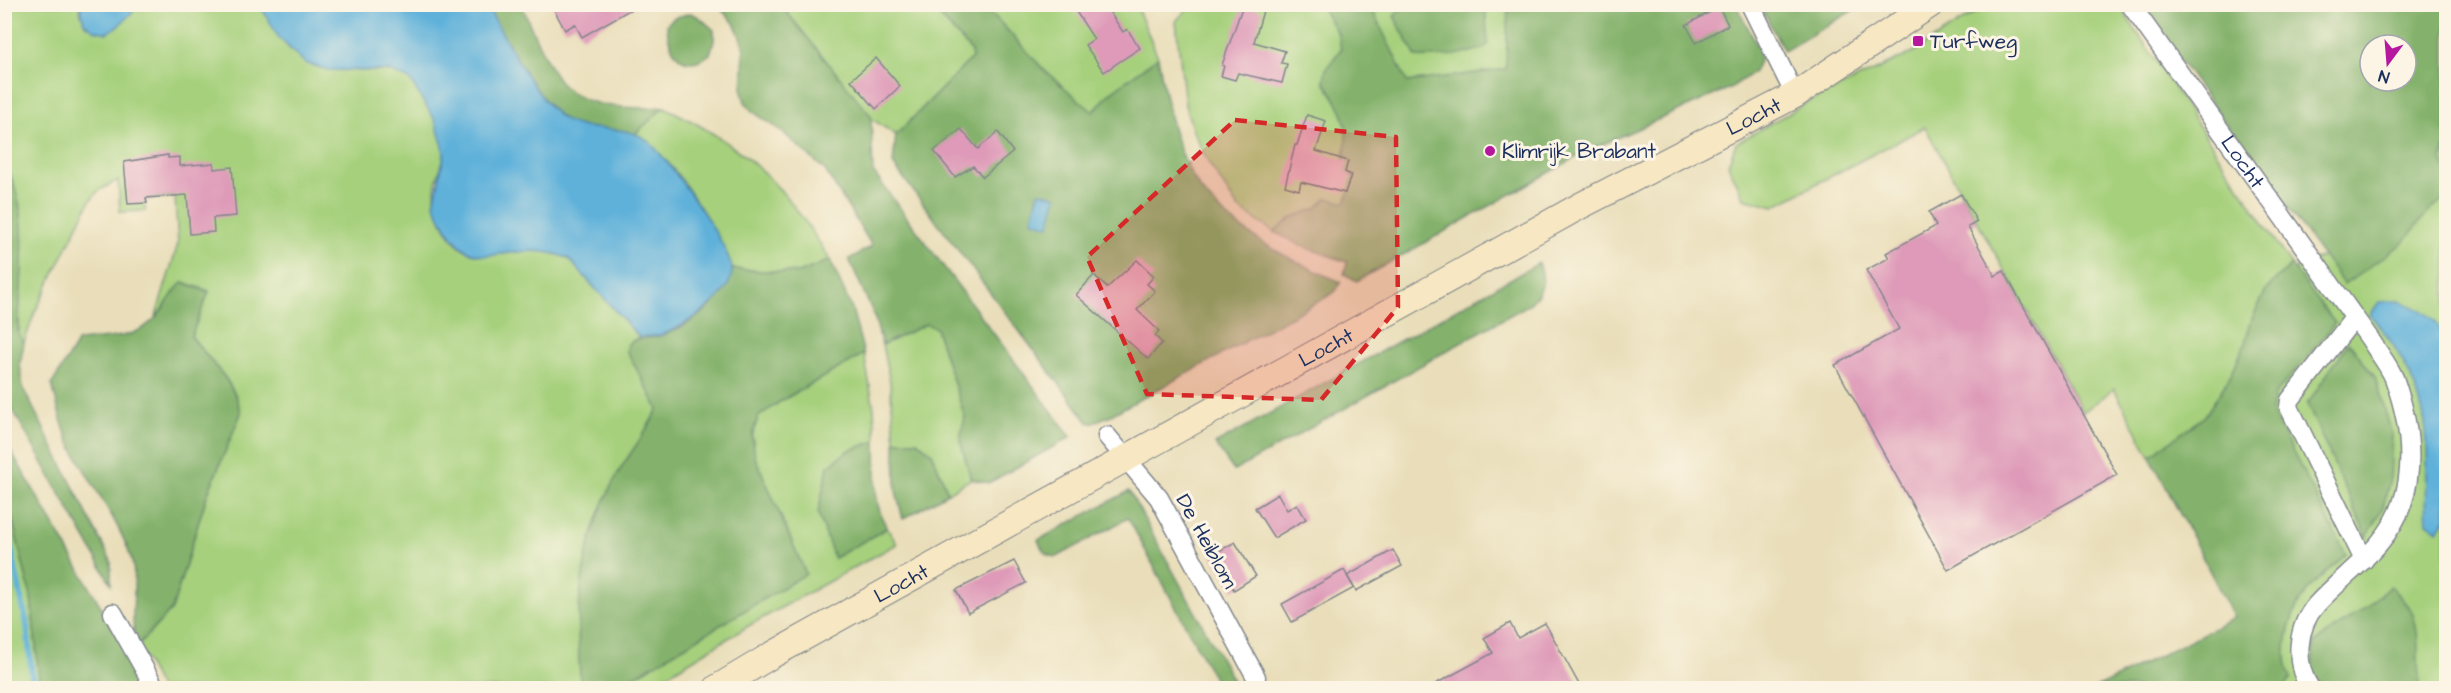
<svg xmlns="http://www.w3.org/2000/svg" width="2451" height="693" viewBox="0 0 2451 693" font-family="'Architects Daughter',sans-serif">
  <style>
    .green { fill: #a6d07c; stroke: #60806d; stroke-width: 1.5 }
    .forest { fill: #84b26c; stroke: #507065; stroke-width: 1.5; fill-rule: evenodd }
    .water { fill: #5fb1da; stroke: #3d709c; stroke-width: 1.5 }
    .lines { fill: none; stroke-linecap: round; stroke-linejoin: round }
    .stream { stroke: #5fb1da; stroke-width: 6 }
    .building { fill: #de9ab8 }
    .street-casing { stroke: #82868c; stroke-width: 21 }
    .secondary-casing { stroke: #82868c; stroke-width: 28 }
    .street { stroke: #fff; stroke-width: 18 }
    .secondary { stroke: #f7e8c3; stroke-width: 26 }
    .marked { fill: #d62828; fill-opacity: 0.2; stroke: #d62828; stroke-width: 4.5; stroke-dasharray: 12 8; stroke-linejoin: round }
    .poi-dot { fill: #b5179e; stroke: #fcf5e5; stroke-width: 2 }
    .labels { text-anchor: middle; stroke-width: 6; stroke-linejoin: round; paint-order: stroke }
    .poi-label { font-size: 21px; fill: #1b2f5e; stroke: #fcf5e5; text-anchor: start }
    .street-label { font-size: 21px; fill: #1b2f5e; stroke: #fcf5e5 }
  </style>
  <rect width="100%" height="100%" fill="#fcf5e5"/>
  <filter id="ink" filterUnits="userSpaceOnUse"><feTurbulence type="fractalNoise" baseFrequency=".0167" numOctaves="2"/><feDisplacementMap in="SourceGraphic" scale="12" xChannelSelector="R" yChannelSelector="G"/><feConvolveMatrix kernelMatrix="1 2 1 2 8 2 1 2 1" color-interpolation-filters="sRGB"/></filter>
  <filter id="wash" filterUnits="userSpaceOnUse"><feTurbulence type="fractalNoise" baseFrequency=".008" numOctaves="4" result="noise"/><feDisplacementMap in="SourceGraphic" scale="24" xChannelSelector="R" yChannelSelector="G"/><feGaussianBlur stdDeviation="1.35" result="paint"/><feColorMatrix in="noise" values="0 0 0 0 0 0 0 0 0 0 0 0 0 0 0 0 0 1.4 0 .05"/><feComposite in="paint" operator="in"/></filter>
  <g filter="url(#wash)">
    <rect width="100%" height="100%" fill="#e9deb9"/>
    <g class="green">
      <path d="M1192,4L1643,5L1677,88L1324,81C1350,122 1350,126 1341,173L1354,176L1345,203L1327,198L1317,208L1293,217L1274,232L1238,208L1208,162L1193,131L1185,105L1176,21Z"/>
      <path d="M4,5H80V11L86,26L117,27L139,5H260C295,66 305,70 375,71C386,71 400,72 410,79C424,91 444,134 444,153C444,166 434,179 435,192C435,210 447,238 462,248C481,261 498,253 519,250C536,249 552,252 568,258L639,337L628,344L627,351L658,409L606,497L579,620L581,688H160L138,645L172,609L206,498L241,413L236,396L226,379L191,336L209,291L183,282L155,319L178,244L175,197L145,199V211L120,212L118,180L98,191L90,201L35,312L24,343L19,338L21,208L4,165Z"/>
      <polygon points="781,5 930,5 971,51 972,58 896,135 873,120"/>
      <polygon points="984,5 1136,5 1158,57 1110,93 1093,113 1045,71"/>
      <polygon points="1987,5 2119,5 2291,265 2267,289 2252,319 2244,346 2230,377 2205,416 2150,456 2114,389 2083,412 1925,127 1774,206 1744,198 1728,165 1736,143 1806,103 1910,54"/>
      <path d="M664,107C744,145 785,184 830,260L799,273L732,269C720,234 669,150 635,134Z"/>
      <polygon points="2446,143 2446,688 2106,688 2238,619 2211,420 2274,293 2299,266 2331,253 2442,161"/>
      <polygon points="926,324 936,327 965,417 960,439 971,479 948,493 932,453 917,441 895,441 890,382 882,345"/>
      <polygon points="864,354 874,409 876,441 848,451 834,558 887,528 897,544 750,625 646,688 615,688 805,574 755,457 752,436 758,417 781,401"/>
      <polygon points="4,488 31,597 40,688 6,688"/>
    </g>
    <g class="forest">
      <path d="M486,5H522C529,24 552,79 569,91C595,109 634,109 664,107L635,134C615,132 590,132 571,124C541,110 504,35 486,5Z"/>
      <polygon points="717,5 781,5 871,116 873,172 1071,437 989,483 971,479 960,439 965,417 936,328 926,324 882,345 874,315 849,259 871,247 871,244 825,170 781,131 752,111 745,102 742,92 744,48 741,38 734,23"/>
      <path d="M930,5H984L1045,71L1093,112L1110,93L1158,57C1166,100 1175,157 1203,192C1235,232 1295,263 1341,282L1335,292L1323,299L1109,416L1091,423L1088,422L893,164L896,135L972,58L971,51Z"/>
      <path d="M1320,5H1370L1407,82L1506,69L1508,5H1736L1762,54L1754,72L1730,88L1587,151L1357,281L1344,274L1347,262L1304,247L1274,232L1293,217L1317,208L1327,198L1345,203L1354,176L1341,173C1350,126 1350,122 1324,81L1326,69L1341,49L1338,34Z"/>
      <path d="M1404,5H1485L1488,45C1474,55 1434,58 1416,57L1394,16Z"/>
      <polygon points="1760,5 1862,5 1784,51"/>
      <path d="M2139,5H2446V143L2442,161L2446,169V196L2424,217L2403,243L2344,285ZM2370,45H2406V81H2370Z"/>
      <path d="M690,13L699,17L714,30V41L710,54C682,75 668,50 667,24L674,18Z"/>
      <path d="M4,165C33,205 20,284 18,332L24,343L20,364L23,388L111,561V584L5,396Z"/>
      <path d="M830,260L852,309L864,354L781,401L758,417L752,436L755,457L806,574L615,688H581C574,612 579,544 617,475C629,453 647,433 658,409L627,351L628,344C640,336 646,339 659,336C688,328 727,300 732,269L799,273Z"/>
      <path d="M1539,263C1546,282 1543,292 1528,305L1234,471L1215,444Z"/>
      <path d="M2291,265L2335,323L2275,395L2271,410L2346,554C2332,568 2312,582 2302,598C2288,620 2280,655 2291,679L2284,688H2096L2234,618L2150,456L2205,416L2230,377L2244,346L2252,319L2267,289Z"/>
      <path d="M183,282L209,292L191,336L226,379L236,396L241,413L206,498L172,609L138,645C126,616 141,585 130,555C116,515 89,483 71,445C61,427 57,403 52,384L78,341C107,337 136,341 157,316C167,305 172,291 183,282Z"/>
      <polygon points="2349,342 2375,377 2392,434 2390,479 2383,507 2367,537 2307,404"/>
      <polygon points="4,439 148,688 40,688 31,597 5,488"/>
      <path d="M876,441C878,474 870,498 887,528L834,558L818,513L828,466L848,451Z"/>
      <polygon points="895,441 917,441 932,453 948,493 903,519 896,491"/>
      <path d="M1129,491L1237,688H1219L1128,518L1057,557C1046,556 1042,550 1038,540Z"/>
      <path d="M2390,586C2397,594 2409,605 2413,615C2422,639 2414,663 2421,688H2322L2312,671L2314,643L2368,606Z"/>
    </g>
    <g class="water">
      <polygon points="80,5 80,4 140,5 117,27 107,33 94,30 84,23"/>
      <path d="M260,5H486C505,36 532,92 558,115C583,137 624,121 648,141C667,157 731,247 732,270C733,297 683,327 661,335C654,337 646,336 639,337L568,258C500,232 474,295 434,204L444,155L443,146L435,120L410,80L390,71L328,70L305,63L279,38Z"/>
      <polygon points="1039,192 1057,196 1049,226 1032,220"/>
      <path d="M2400,301C2431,314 2441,318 2446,352V519L2438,530L2427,523C2425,498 2428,474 2427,449C2427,399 2403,352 2370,315L2379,302Z"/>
    </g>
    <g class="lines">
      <polyline class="stream" points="4,515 27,625 33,688"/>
    </g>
    <g id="blocks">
      <g class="building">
        <polygon points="551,4 640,4 582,37 575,24 565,30"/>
        <polygon points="1071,4 1104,4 1123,32 1127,29 1140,48 1104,72 1085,45 1094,39"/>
        <polygon points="1243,5 1263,11 1254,42 1285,51 1281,63 1287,64 1282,83 1238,73 1235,80 1221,76 1224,66 1222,65"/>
        <polygon points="1719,7 1728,25 1696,43 1686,25"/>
        <polygon points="876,58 900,86 876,109 851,80"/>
        <polygon points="1307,115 1326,121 1316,151 1348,161 1345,172 1351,175 1345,193 1301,182 1299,190 1285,186 1295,145 1297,145"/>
        <polygon points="961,129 978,149 998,132 1013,152 983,177 973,166 955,177 934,151"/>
        <polygon points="168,155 168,158 180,157 180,166 214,163 214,169 232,167 236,216 213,218 214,232 190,234 187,195 146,198 147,203 128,204 124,162"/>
        <polygon points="1961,194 1977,222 1968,227 1995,276 2004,271 2117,475 1948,570 1835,365 1899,329 1866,270 1889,258 1886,253 1936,226 1929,212"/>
        <polygon points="1137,260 1154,276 1147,284 1155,291 1137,310 1159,331 1155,336 1162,343 1148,359 1076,295 1094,275 1107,288"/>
        <polygon points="1278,494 1287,510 1297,504 1306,519 1274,538 1255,508"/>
        <polygon points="1235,542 1256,576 1234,590 1212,555"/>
        <polygon points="1393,550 1402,566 1356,591 1347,576"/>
        <polygon points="1014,561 1026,583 968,613 956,590"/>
        <polygon points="1344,570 1354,588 1292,622 1282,604"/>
        <polygon points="1510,623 1518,638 1545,623 1581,688 1428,688 1493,653 1484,638"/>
      </g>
    </g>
  </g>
  <g filter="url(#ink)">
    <use href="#blocks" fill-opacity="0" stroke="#82868c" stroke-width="1.5"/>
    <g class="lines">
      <defs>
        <g id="street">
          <polyline points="1750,4 1795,95"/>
          <path id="s1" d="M2130,4L2370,339C2377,351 2388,364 2394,378C2408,417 2416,463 2402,504C2387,548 2347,571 2317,604C2296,627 2294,664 2310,688"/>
          <polyline points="2354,318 2290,400 2289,407 2364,560"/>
          <polyline points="1107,436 1159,498 1256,677"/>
          <polyline points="113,613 155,688"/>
        </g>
        <g id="secondary">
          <path id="s2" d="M717,688L772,655L1580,206L1795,95L1931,4"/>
        </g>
      </defs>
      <use href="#street" class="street-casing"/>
      <use href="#secondary" class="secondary-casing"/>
      <use href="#street" class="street"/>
      <use href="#secondary" class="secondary"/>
    </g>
  </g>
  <path class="marked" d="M1235,120L1396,137L1398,307L1321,400L1147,394L1087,257Z"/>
  <g class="poi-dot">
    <rect x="1912" y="35" width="12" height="12" rx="3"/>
    <circle cx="1490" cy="151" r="6"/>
  </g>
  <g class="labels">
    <g class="poi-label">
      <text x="1930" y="48">Turfweg</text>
      <text x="1502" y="158">Klimrijk Brabant</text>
    </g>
    <g class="street-label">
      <text dy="7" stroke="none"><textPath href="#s2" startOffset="1184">Locht</textPath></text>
      <text dy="7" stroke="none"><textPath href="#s1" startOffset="194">Locht</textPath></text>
      <text dy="7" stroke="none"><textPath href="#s2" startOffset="698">Locht</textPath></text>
      <text transform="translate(1207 541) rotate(61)" y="7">De Heiblom</text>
      <text dy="7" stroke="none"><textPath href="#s2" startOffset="212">Locht</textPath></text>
    </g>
  </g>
  <rect width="2451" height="693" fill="none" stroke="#fcf5e5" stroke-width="24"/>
  <g transform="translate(2388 63) rotate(196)"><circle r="28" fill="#fcf5e5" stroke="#a2a6af" stroke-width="1.5"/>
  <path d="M0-4.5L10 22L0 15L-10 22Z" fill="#b5179e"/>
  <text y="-9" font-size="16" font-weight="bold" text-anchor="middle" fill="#1b2f5e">N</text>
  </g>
</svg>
